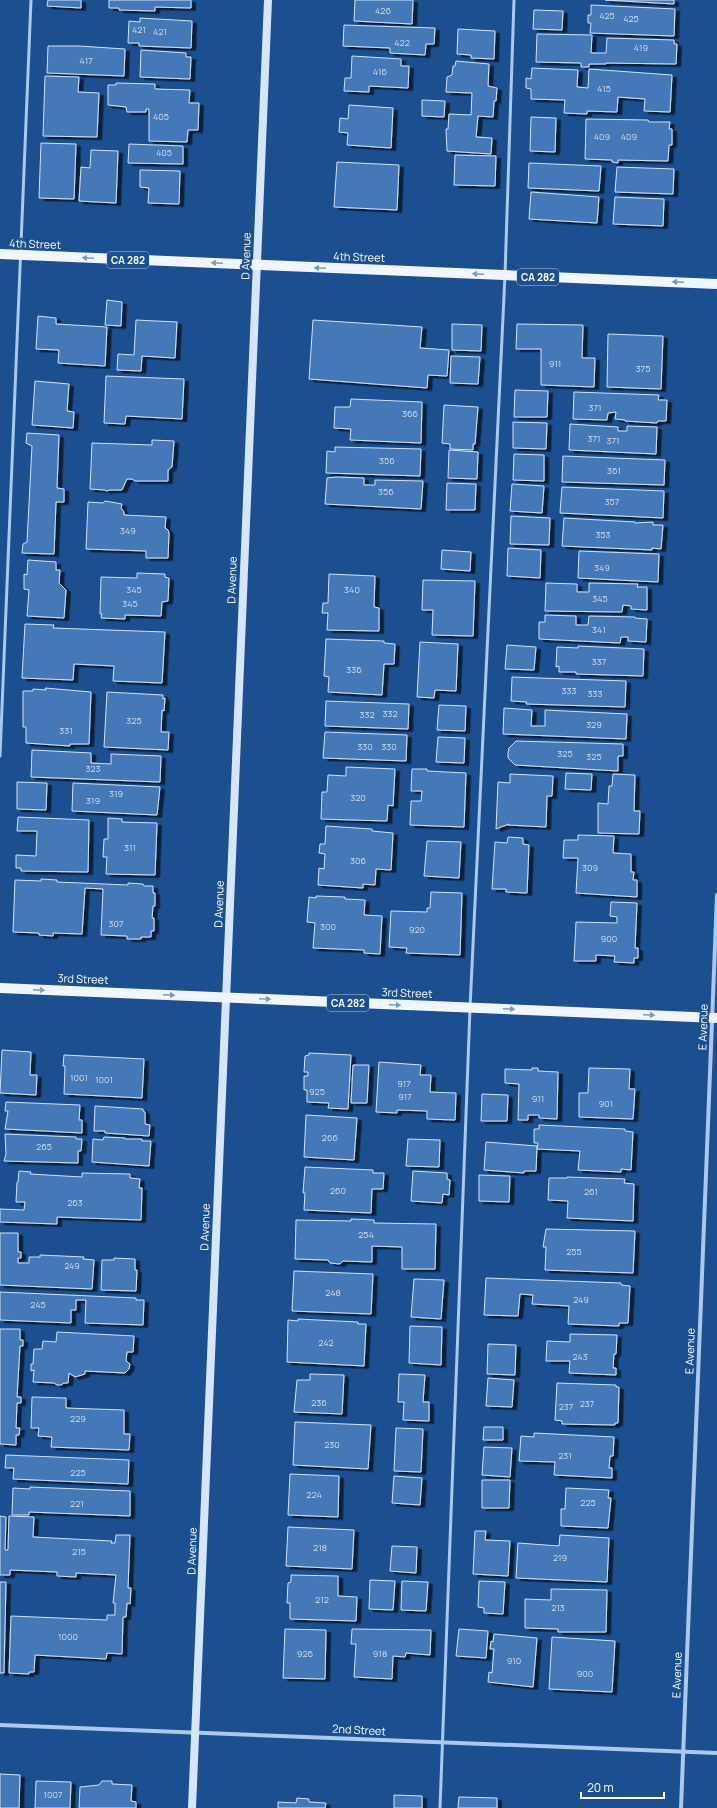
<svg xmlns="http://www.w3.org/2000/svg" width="717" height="1808" viewBox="0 0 717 1808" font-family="Manrope,sans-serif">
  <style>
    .building { fill: #4478b7; stroke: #cfe3fa; filter: url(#shadow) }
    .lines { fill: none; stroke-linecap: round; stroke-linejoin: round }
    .lane { stroke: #a9c9ee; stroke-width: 3 }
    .street { stroke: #a9c9ee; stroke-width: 4 }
    .secondary { stroke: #d6e6fa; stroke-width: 8 }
    .primary { stroke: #f0f6ff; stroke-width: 10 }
    .oneway { fill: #7b9ac1 }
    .labels { text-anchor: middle; stroke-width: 4; stroke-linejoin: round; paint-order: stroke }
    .number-label { font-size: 9px; fill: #d0dded }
    .shield { fill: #1b4f8f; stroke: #bbcadd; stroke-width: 1 }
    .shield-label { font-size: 10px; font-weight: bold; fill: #fff }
    .street-label { font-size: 11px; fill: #fff; stroke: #1b4f8f }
  </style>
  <defs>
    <filter id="shadow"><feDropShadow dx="4.5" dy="2.5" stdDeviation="0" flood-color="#0009"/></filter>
  </defs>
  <rect width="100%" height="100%" fill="#1b4f8f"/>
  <g class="building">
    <polygon points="48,0 81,0 81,8 47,6"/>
    <polygon points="109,0 191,0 191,8 155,7 155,11 119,10 119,8 109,8"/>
    <polygon points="355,0 413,0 412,24 354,21"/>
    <polygon points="605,0 674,0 674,4"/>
    <polygon points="591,5 675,9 674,36 590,33 591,23 588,23 588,15 591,15"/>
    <polygon points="534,10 563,11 562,30 533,29"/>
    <polygon points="140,18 192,21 191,48 139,46 139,43 128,43 129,21 140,22"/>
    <polygon points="344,25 435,28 434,44 426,44 425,55 390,53 390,48 343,46"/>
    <polygon points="458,29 495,31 494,59 471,58 471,55 457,54"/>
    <polygon points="537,34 592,35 591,53 606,53 607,38 674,40 674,44 677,44 676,64 606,63 606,64 589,64 589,67 581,67 581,63 536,62"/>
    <polygon points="48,46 79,46 125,49 124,76 47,73"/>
    <polygon points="141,50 186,53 186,57 191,57 190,79 140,77"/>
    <polygon points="352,56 401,59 401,66 409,66 408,88 369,86 369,92 344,91 345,78 351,78"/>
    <polygon points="456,61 489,64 488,86 497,88 496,101 494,101 493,117 478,116 476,137 492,138 491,154 447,151 446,129 448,129 449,114 471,115 472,93 446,92 447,77 452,75 453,66 455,66"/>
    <polygon points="532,68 578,70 577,87 588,88 589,69 672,75 670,112 644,111 645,99 618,97 617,112 587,111 587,114 564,113 565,100 531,99 531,89 526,88 526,78 531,79"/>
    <polygon points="45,76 79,77 78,92 99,93 97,137 43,136"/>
    <polygon points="116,83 155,84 155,89 190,90 189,103 199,103 198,130 188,130 187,142 149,141 149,109 146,109 146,112 127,112 126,107 108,105 108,85 116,85"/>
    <polygon points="422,100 445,101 444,117 422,116"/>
    <polygon points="349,105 393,108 391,148 347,145 348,133 339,132 340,118 348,119"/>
    <polygon points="531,117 556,118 555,152 530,151"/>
    <polygon points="586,119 648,120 649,122 670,122 669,129 672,129 672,145 669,145 668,161 618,160 618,163 612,162 612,160 585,159"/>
    <polygon points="41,143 76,144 74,199 39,198"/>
    <polygon points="129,144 183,146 183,164 128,163"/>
    <polygon points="91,150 118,151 116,203 79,201 81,167 90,168"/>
    <polygon points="455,155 496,156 495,186 454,185"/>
    <polygon points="337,162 399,165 397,210 334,207"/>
    <polygon points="529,163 601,166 599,191 528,188"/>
    <polygon points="617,167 674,169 673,194 615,192"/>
    <polygon points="140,170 180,171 179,204 148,203 149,188 140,187"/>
    <polygon points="531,192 599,197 597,223 529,219"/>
    <polygon points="615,197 664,199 663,226 613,224"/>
    <polygon points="107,300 122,302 121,326 105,325"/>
    <polygon points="38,316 56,318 56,324 107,327 105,366 58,363 59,350 36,349"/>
    <polygon points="136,320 177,322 175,358 142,356 141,371 117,370 118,354 134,355"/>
    <polygon points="313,320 422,327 420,348 449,350 447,376 428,375 427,388 309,379"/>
    <polygon points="452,324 482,325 481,351 452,350"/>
    <polygon points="517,324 583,325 582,358 595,358 594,387 541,385 541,349 516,349"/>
    <polygon points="608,334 663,336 661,389 607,387"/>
    <polygon points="451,356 480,357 478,384 450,383"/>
    <polygon points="106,376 184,379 182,419 126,416 125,424 104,423"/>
    <polygon points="35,381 69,384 67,411 74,412 73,428 32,425"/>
    <polygon points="515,390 548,391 547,417 514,417"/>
    <polygon points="574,392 659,395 658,400 667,400 666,421 658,421 657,423 625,421 625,420 615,419 616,412 608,413 607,420 573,419"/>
    <polygon points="351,399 422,402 421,443 350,440 351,429 334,428 335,407 350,407"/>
    <polygon points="444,405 478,407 475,444 473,444 473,450 450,449 450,444 442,443"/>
    <polygon points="513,422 547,423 546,449 513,448"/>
    <polygon points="570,424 618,427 618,431 627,431 627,426 657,427 656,454 569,450"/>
    <polygon points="27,433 59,435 57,488 64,489 64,502 56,502 54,554 22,553 23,544 27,542 32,446 26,443"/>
    <polygon points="152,440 174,441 172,467 168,470 168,481 135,481 132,479 127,479 122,490 110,490 106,491 105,490 90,489 92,443 152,445"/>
    <polygon points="335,447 421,449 420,476 326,473 327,451 335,452"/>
    <polygon points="449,450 478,452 477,479 448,478"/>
    <polygon points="514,454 544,455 544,481 513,480"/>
    <polygon points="563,456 665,460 664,485 562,482"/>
    <polygon points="336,477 364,478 364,485 375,485 375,480 423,481 421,509 325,504 327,478"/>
    <polygon points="447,483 476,484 475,510 446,510"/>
    <polygon points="512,484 544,486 542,513 510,511"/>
    <polygon points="562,487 664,491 663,518 560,513"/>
    <polygon points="105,501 122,504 121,508 124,512 124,515 166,517 165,528 168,530 169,533 168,558 146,558 146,551 86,549 88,502 103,503"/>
    <polygon points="511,516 550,518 549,545 510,544"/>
    <polygon points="564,518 635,522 635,523 653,522 653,525 663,525 661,549 652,548 652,550 562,546"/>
    <polygon points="508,548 541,550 540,578 507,576"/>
    <polygon points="442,550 471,552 470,571 441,569"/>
    <polygon points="579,551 659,554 658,582 578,578"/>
    <polygon points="28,560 56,562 56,570 60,570 59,583 66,590 64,618 27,616 29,590 24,589 24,574 27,575"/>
    <polygon points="137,573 165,574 165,577 169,578 168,601 162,602 161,616 125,615 125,619 101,618 102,614 100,614 101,577 137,578"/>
    <polygon points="329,574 375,576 374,607 379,608 379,631 327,630 328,613 322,613 323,603 328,603"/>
    <polygon points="423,580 475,581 473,636 432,635 433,610 422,610"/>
    <polygon points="546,583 577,584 577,592 589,592 589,583 638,584 637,587 647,587 647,610 631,609 631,606 623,605 622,612 545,611"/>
    <polygon points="545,615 576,616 576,625 588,625 589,616 635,617 635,618 647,619 646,642 628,641 628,637 621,637 620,643 539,639 539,622 545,622"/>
    <polygon points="25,624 54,625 53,628 165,632 162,683 113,681 114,666 74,664 73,680 22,678"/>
    <polygon points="326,639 384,641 384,643 395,644 394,664 384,664 382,695 328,692 329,677 324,676"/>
    <polygon points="420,642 458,644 456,691 435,690 434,698 417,697"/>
    <polygon points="507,645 536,647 534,670 505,669"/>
    <polygon points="578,646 644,649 643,676 576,674 576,672 559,672 559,666 556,667 557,647 578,648"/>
    <polygon points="512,677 626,681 625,707 526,704 527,702 511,701"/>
    <polygon points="45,688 91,692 89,744 70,744 70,746 26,743 26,727 23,727 23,691 33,691 33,689 46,690"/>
    <polygon points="107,692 163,695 163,699 165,698 164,711 162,710 161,732 169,732 168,750 104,747"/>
    <polygon points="326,701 409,704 408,729 325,726"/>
    <polygon points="439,705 466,706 465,731 437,730"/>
    <polygon points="504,708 532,710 531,726 545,726 545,710 627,714 626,739 503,734"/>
    <polygon points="325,732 407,735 406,761 323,758"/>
    <polygon points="438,737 465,738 464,763 436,762"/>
    <polygon points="516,741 623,744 623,756 618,756 618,771 515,765 508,758 508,753 509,748"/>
    <polygon points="32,750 91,753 91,763 111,764 111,754 161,756 160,782 31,777"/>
    <polygon points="346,767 395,769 393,806 388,805 387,821 321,819 322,792 327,792 328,775 346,776"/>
    <polygon points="412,769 427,769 427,771 466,773 464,827 410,825 411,801 421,801 422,791 411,791"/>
    <polygon points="566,773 592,774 591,790 565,789"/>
    <polygon points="510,774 553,776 552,796 547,796 546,827 508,825 509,824 496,829 498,782 510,783"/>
    <polygon points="613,774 635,775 634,811 640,811 639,834 598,833 598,803 608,804 609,786 612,786"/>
    <polygon points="17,782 47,783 46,810 17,809"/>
    <polygon points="73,783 160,787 157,815 72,811"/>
    <polygon points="18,817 89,820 88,872 21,871 21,868 16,868 16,855 36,856 37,831 17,831"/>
    <polygon points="108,818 122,819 122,822 157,823 155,875 106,874 107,857 103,857 104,839 108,839"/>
    <polygon points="326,826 372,829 372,831 393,833 391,870 376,869 375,885 363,884 363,888 318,885 319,868 324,869 325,854 319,853 320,844 325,844"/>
    <polygon points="578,835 614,836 613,853 631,854 631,872 634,872 633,880 637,880 637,897 576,893 578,858 563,858 564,840 578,840"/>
    <polygon points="508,837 523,838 523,844 529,845 527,893 506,892 506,889 492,889 495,842 507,843"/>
    <polygon points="427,841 461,842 459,878 424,876"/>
    <polygon points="41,879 57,880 57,882 128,885 128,883 143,884 144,886 153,886 153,893 155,893 155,906 153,906 152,918 154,918 154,931 151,931 151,937 141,937 141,939 127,939 127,936 101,935 103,889 85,888 82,934 53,933 53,936 39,935 39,933 13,932 15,880 41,881"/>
    <polygon points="431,892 462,893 460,955 406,953 407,948 389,947 391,911 427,912 427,908 430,908"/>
    <polygon points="316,896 345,897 345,899 365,900 364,915 382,916 380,954 364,953 364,950 313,948 315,923 307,922 309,897 316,898"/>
    <polygon points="611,902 637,903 635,948 638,948 638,958 634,958 634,963 614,962 615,956 596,955 596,961 574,961 576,922 617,923 617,917 610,916"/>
    <polygon points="2,1050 31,1052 30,1075 37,1075 36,1095 0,1093"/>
    <polygon points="309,1053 351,1055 348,1109 328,1108 329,1103 307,1102 307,1090 304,1090 304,1076 308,1076 308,1072 304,1072 305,1056 309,1055"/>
    <polygon points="64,1055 144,1059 142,1098 64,1094 65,1066 63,1066"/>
    <polygon points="379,1062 421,1065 420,1075 431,1075 430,1092 456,1093 455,1120 427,1119 427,1111 397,1110 397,1113 376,1112"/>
    <polygon points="353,1065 369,1065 367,1103 351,1103"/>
    <polygon points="532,1068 538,1068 538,1071 558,1072 557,1119 539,1118 539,1115 528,1115 528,1120 518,1120 519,1084 505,1083 505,1069 532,1070"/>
    <polygon points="589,1068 630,1069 629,1089 635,1089 633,1119 579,1117 579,1093 588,1093"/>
    <polygon points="482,1094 508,1095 507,1121 481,1121"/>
    <polygon points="6,1102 80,1105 79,1120 82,1120 82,1133 5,1129 8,1111 5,1111"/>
    <polygon points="95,1106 143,1109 143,1111 145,1112 145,1124 150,1125 149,1136 105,1133 105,1131 94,1131"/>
    <polygon points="306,1115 357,1118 354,1160 304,1157"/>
    <polygon points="539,1125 625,1129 625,1131 633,1132 631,1170 621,1169 621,1172 578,1170 580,1151 537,1149 538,1143 534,1143 534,1129 539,1129"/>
    <polygon points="5,1134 76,1137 76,1139 82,1139 81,1151 78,1151 78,1163 4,1161 6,1154"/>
    <polygon points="104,1137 125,1138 125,1139 142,1139 142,1141 151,1141 149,1166 92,1162 93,1139 103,1140"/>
    <polygon points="408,1139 440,1140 439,1167 406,1166"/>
    <polygon points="486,1142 537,1146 536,1171 524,1171 524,1173 484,1170"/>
    <polygon points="305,1167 373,1170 373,1173 384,1173 383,1189 372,1189 371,1213 304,1210 305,1193 303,1193"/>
    <polygon points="19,1171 31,1172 30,1174 82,1177 82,1173 130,1174 130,1178 140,1179 139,1188 142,1188 141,1220 57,1217 57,1224 0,1222 0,1209 24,1210 25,1202 16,1202 17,1182 18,1182"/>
    <polygon points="413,1171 447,1173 447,1179 450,1180 449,1195 443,1194 442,1203 411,1201"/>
    <polygon points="479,1175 510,1176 509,1202 479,1201"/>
    <polygon points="567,1177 625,1179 624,1183 634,1184 633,1221 567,1218 568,1201 548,1200 549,1178 567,1178"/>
    <polygon points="351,1219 374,1220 374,1223 436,1224 435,1269 402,1269 402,1247 372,1246 372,1262 343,1261 340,1264 330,1263 328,1260 295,1259 296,1220 351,1221"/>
    <polygon points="546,1229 635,1231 633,1273 545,1270 546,1247 543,1247"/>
    <polygon points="0,1233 18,1233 18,1252 21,1252 21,1258 18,1258 18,1263 29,1263 29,1257 40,1257 40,1255 84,1257 83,1259 94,1260 92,1289 0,1285"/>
    <polygon points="114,1258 135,1259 135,1270 137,1270 136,1291 101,1290 102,1260 114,1260"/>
    <polygon points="294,1271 373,1274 371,1314 292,1311"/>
    <polygon points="486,1278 621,1283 621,1285 630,1286 628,1323 619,1323 619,1326 568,1324 569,1306 532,1304 533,1295 520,1294 518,1316 484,1315"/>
    <polygon points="414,1279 444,1280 441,1319 411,1317"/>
    <polygon points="0,1292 136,1298 136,1300 144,1300 143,1325 85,1323 86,1300 76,1300 76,1310 71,1310 71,1323 0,1320"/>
    <polygon points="298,1319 358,1322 358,1324 366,1324 364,1366 287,1362 288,1320 298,1321"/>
    <polygon points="410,1326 442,1327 441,1365 409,1363"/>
    <polygon points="0,1329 20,1329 20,1340 23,1340 23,1346 20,1346 17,1397 21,1397 21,1403 17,1403 16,1428 20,1428 19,1435 16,1435 16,1445 0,1444"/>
    <polygon points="57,1332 134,1336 133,1352 127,1352 126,1361 130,1364 129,1369 125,1373 85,1371 85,1374 75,1377 69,1373 68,1383 64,1383 61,1385 57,1385 54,1383 33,1382 34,1370 31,1371 31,1364 33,1364 34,1349 42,1349 43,1341 56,1342"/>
    <polygon points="570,1334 617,1335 616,1354 614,1354 613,1368 616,1368 616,1375 569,1373 570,1361 546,1361 547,1341 570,1342"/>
    <polygon points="488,1344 516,1345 515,1375 487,1374"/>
    <polygon points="310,1374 344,1375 342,1414 294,1412 297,1380 310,1380"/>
    <polygon points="399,1374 425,1375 423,1402 429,1402 429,1421 403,1420 404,1402 398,1402"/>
    <polygon points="488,1378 514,1380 512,1407 486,1406"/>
    <polygon points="557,1383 616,1385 616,1387 619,1387 618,1423 615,1423 615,1425 562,1424 562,1421 555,1420"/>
    <polygon points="32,1397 66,1398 66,1408 124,1410 124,1434 130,1434 129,1450 51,1447 52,1437 38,1436 39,1428 31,1428"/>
    <polygon points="295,1422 371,1425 368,1469 293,1465"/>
    <polygon points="484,1427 503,1427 503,1440 483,1440"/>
    <polygon points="396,1428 423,1429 421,1472 394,1471"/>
    <polygon points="534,1433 614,1437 613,1456 610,1456 609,1468 612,1468 612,1478 554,1475 555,1462 519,1461 521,1436 534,1437"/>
    <polygon points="484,1447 512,1448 510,1477 482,1475"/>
    <polygon points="6,1455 129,1460 128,1484 13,1479 14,1468 5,1468"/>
    <polygon points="290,1474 339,1476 338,1517 288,1515"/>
    <polygon points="394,1476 422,1478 420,1505 392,1503"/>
    <polygon points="482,1480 510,1480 509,1508 482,1508"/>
    <polygon points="30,1487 130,1491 130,1516 29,1512 29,1515 12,1515 13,1488 30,1489"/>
    <polygon points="566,1488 609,1490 608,1498 611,1498 608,1528 561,1526 561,1509 565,1509"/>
    <polygon points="0,1516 6,1517 5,1550 8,1550 9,1516 34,1517 33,1537 112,1541 111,1543 115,1543 116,1535 130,1535 128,1588 131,1588 130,1604 127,1603 126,1617 123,1617 122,1654 107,1653 106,1659 35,1655 34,1672 29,1672 29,1674 9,1673 11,1616 107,1620 107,1615 115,1615 115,1603 113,1603 116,1575 76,1573 76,1577 57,1576 57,1572 10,1570 10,1575 0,1575"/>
    <polygon points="288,1527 354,1530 352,1569 286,1566"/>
    <polygon points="475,1531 486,1531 485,1540 510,1541 508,1576 473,1574"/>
    <polygon points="560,1535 609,1538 607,1582 516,1578 518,1543 559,1546"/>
    <polygon points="392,1546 417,1547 416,1573 390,1571"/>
    <polygon points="291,1575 338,1576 338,1596 357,1597 356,1621 290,1619 290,1603 287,1603 288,1583 291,1582"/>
    <polygon points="370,1580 395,1581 393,1610 369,1609"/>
    <polygon points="402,1581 428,1582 426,1611 401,1610"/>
    <polygon points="479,1581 505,1582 503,1614 484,1613 484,1608 478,1607"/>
    <polygon points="0,1582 6,1582 4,1673 0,1673"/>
    <polygon points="551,1589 607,1590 606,1632 558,1632 558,1629 525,1628 525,1599 551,1600"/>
    <polygon points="285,1629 326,1630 325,1679 283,1678"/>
    <polygon points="352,1629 431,1630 430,1655 406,1653 405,1657 393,1656 392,1679 354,1677 356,1644 351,1644"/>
    <polygon points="459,1629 488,1631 486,1658 456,1656"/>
    <polygon points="494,1634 537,1638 533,1687 488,1682 489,1672 492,1673 494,1649 490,1649 491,1641 493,1642"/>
    <polygon points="552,1637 615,1641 612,1692 549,1689"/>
    <polygon points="0,1774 20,1775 19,1808 0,1808"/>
    <polygon points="36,1781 71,1782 70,1808 35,1808"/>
    <polygon points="102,1781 112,1781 112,1784 132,1785 131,1801 136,1802 136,1808 79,1808 80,1787 99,1785"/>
    <polygon points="394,1795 422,1796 422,1808 394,1808"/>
    <polygon points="459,1797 497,1798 497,1808 458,1808"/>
    <polygon points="297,1798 309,1799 309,1802 326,1803 325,1808 278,1808 278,1802 296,1803"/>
  </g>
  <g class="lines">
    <g class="lane">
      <polyline points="0,756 31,0"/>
      <polyline points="440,1808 470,1008 505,275 514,0"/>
    </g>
    <g class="street">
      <polyline points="0,1725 717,1753"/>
      <polyline points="681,1808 717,895"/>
    </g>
    <polyline class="secondary" points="192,1808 268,0"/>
    <g class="primary">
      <polyline points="0,254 717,284"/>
      <polyline points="0,988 717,1018"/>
    </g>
  </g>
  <defs><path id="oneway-solid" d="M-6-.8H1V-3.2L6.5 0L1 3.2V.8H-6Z"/></defs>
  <g class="oneway">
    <use href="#oneway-solid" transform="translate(88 258) rotate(-178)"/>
    <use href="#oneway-solid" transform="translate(217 263) rotate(-178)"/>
    <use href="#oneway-solid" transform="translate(320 268) rotate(-178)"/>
    <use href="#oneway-solid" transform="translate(478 274) rotate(-178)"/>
    <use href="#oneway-solid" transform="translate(678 282) rotate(-178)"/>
    <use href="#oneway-solid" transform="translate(39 990) rotate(2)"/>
    <use href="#oneway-solid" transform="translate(169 995) rotate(2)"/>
    <use href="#oneway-solid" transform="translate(265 999) rotate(2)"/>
    <use href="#oneway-solid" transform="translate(395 1005) rotate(2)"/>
    <use href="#oneway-solid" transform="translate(509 1009) rotate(2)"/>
    <use href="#oneway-solid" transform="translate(649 1015) rotate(2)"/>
  </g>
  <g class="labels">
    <g class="number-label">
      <text x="383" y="14">426</text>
      <text x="607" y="19">425</text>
      <text x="631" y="22">425</text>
      <text x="139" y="33">421</text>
      <text x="160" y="35">421</text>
      <text x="402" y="46">422</text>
      <text x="641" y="51">419</text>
      <text x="86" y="64">417</text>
      <text x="380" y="75">416</text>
      <text x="604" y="92">415</text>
      <text x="161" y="120">405</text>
      <text x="602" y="140">409</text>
      <text x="629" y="140">409</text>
      <text x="164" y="156">405</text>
      <text x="555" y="367">911</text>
      <text x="643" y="372">375</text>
      <text x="595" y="411">371</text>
      <text x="410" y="417">366</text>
      <text x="594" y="442">371</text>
      <text x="613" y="444">371</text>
      <text x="387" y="464">356</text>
      <text x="614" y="474">361</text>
      <text x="386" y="495">356</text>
      <text x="612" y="505">357</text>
      <text x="128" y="534">349</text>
      <text x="603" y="538">353</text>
      <text x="602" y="571">349</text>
      <text x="134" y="593">345</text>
      <text x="352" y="593">340</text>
      <text x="600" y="602">345</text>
      <text x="130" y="607">345</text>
      <text x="599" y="633">341</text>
      <text x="599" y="665">337</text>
      <text x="354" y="673">336</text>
      <text x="569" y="694">333</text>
      <text x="595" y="697">333</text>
      <text x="390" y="717">332</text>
      <text x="367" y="718">332</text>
      <text x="134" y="724">325</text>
      <text x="594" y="728">329</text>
      <text x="66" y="734">331</text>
      <text x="365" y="750">330</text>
      <text x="389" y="750">330</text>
      <text x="565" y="757">325</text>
      <text x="594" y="760">325</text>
      <text x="93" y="772">323</text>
      <text x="116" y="797">319</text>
      <text x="358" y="801">320</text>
      <text x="93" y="804">319</text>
      <text x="130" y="851">311</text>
      <text x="358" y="864">306</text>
      <text x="590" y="871">309</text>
      <text x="116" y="927">307</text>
      <text x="328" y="930">300</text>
      <text x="417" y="933">920</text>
      <text x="609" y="942">900</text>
      <text x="79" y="1081">1001</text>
      <text x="104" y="1083">1001</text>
      <text x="404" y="1087">917</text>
      <text x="317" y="1095">925</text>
      <text x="405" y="1100">917</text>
      <text x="538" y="1102">911</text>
      <text x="606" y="1107">901</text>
      <text x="330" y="1141">266</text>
      <text x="44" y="1150">265</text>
      <text x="338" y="1194">260</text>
      <text x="591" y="1195">261</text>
      <text x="75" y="1206">263</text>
      <text x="366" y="1238">254</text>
      <text x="574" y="1255">255</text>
      <text x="72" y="1269">249</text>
      <text x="333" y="1296">248</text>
      <text x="581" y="1303">249</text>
      <text x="38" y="1308">245</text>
      <text x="326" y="1346">242</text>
      <text x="580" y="1360">243</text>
      <text x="319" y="1406">236</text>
      <text x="587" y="1407">237</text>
      <text x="566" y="1410">237</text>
      <text x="78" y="1422">229</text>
      <text x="332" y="1448">230</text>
      <text x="565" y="1459">231</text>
      <text x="78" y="1476">225</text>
      <text x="314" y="1498">224</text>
      <text x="588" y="1506">225</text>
      <text x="77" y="1507">221</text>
      <text x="320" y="1551">218</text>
      <text x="79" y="1555">215</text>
      <text x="560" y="1561">219</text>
      <text x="322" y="1603">212</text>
      <text x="558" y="1611">213</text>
      <text x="68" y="1640">1000</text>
      <text x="305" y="1657">926</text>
      <text x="380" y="1657">918</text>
      <text x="514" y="1664">910</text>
      <text x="585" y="1677">900</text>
      <text x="53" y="1798">1007</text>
    </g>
    <g class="shield">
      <rect x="107" y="252" width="42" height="16" rx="3"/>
      <rect x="517" y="269" width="42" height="16" rx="3"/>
      <rect x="327" y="995" width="42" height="16" rx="3"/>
    </g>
    <g class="shield-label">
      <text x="128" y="264">CA 282</text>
      <text x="538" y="281">CA 282</text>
      <text x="348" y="1007">CA 282</text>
    </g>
    <g class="street-label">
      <text transform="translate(35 244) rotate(2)" y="4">4th Street</text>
      <text transform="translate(246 256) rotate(-88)" y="4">D Avenue</text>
      <text transform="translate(359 257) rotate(2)" y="4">4th Street</text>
      <text transform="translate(232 580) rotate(-88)" y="4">D Avenue</text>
      <text transform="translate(219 904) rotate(-88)" y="4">D Avenue</text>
      <text transform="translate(83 979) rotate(2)" y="4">3rd Street</text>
      <text transform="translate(407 993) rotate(2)" y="4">3rd Street</text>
      <text transform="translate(703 1027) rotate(-88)" y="4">E Avenue</text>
      <text transform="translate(205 1227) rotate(-88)" y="4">D Avenue</text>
      <text transform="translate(690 1351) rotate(-88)" y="4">E Avenue</text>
      <text transform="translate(192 1551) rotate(-88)" y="4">D Avenue</text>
      <text transform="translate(677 1675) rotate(-88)" y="4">E Avenue</text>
      <text transform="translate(359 1730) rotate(3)" y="4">2nd Street</text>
    </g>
  </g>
  <path d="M581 1792v6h83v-6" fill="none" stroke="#ffffff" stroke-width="2"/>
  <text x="587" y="1792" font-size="12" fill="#ffffff" stroke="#1b4f8f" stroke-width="3" paint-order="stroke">20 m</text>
</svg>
